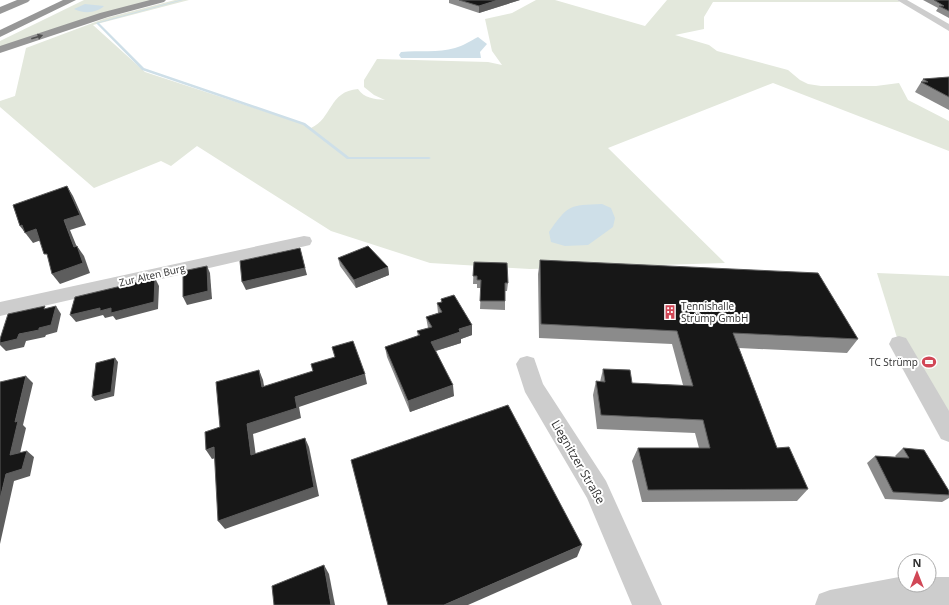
<svg xmlns="http://www.w3.org/2000/svg" width="949" height="605" viewBox="0 0 949 605" font-family="'Open Sans',sans-serif">
  <style>
    .green { fill: #e3e8dc }
    .water { fill: #cedfe8 }
    .lines { fill: none; stroke-linecap: round; stroke-linejoin: round }
    .stream { fill: #cedfe8; fill-rule: evenodd }
    .minor { fill: #cdcdcd; fill-rule: evenodd }
    .highway { fill: #979797; fill-rule: evenodd }
    .wall { fill: #8b8b8b }
    .shaded-wall { fill: #5d5d5d }
    .building { fill: #171717; stroke: #5d5d5d }
    .oneway { fill: #4f4f4f }
    .labels { text-anchor: middle; stroke-width: 4; stroke-linejoin: round; paint-order: stroke }
    .street-label { font-size: 10px; fill: #303030; stroke: #fff }
    .poi-label { font-size: 10px; fill: #303030; stroke: #fff; text-anchor: start }
    .near-street-label { font-size: 12px; fill: #303030; stroke: #fff }
  </style>
  <rect width="100%" height="100%" fill="#fff"/>
  <g class="green">
    <polygon points="84,0 158,0 0,48 0,41"/>
    <path d="M175,0H189L93,25L145,72L303,124L311,128C332,119 329,91 358,89C364,98 374,99 385,100L374,95L364,87V80L377,59L488,62L502,65L492,51L485,19L512,13L536,0H555L645,26L667,0H897L900,2H713L704,17V29L675,35L709,45L717,51L788,70L800,80L808,84L821,86H876L899,83L908,100L949,121V151L773,83L608,148L725,263L530,269L430,263L331,231L197,146L171,166L161,161L94,188L0,107V101L15,96L26,48L106,18Z"/>
    <polygon points="877,273 949,276 949,432 899,344"/>
  </g>
  <g class="water">
    <path d="M85,4L104,6C97,13 83,14 74,9Z"/>
    <path d="M478,37L487,44L480,52L481,58H401L399,55L401,52C419,50 438,53 455,48C463,46 470,41 478,37Z"/>
    <path d="M602,204L611,208L615,218L613,227L588,245L565,246L551,242L549,232C568,205 569,205 602,204Z"/>
  </g>
  <g class="lines">
    <polygon class="stream" points="180,0 183,0 99,23 144,68 305,123 349,157 429,157 431,158 429,159 347,159 303,125 142,70 96,23"/>
    <g class="minor">
      <polygon points="897,0 907,0 949,24 949,31"/>
      <polygon points="304,236 310,237 312,241 310,245 0,316 0,302"/>
      <polygon points="899,336 906,338 949,411 949,442 941,439 889,344 892,338"/>
      <polygon points="527,356 534,358 543,384 606,481 662,605 632,605 587,498 525,392 516,364 520,358"/>
      <polygon points="899,577 905,577 905,585 929,585 929,577 949,577 949,605 815,605 819,594 830,590"/>
    </g>
    <g class="highway">
      <polygon points="17,0 30,0 28,2 0,14 0,7"/>
      <polygon points="63,0 76,0 0,37 0,30"/>
      <polygon points="150,0 166,0 164,2 108,17 0,53 0,46 100,13"/>
    </g>
  </g>
  <g class="wall">
    <polygon points="449,0 520,0 479,13 449,3"/>
    <polygon points="923,0 949,0 949,18 936,11 938,8"/>
    <polygon points="949,77 949,110 915,92 923,79"/>
    <polygon points="338,258 388,267 389,275 356,288 340,266"/>
    <polygon points="540,260 858,339 847,353 739,348 777,448 808,489 797,501 642,502 632,461 638,448 699,448 695,433 597,429 593,395 596,381 600,382 603,369 632,383 683,385 672,344 539,338 538,274"/>
    <polygon points="474,262 508,283 507,291 505,291 505,310 480,309 481,288 477,288 477,284 473,284"/>
    <polygon points="441,299 472,325 472,335 461,339 461,343 436,351 454,396 410,412 387,357 385,347 418,336 417,331 428,328 426,317 438,313 437,303 441,302"/>
    <polygon points="903,448 949,491 949,498 942,502 885,499 867,463 875,456 896,457 895,456"/>
  </g>
  <g class="shaded-wall">
    <polygon points="498,0 520,0 479,13 479,6"/>
    <polygon points="67,186 73,196 86,225 70,230 81,257 74,247 64,220"/>
    <polygon points="22,225 36,229 44,239 33,243 20,226"/>
    <polygon points="77,246 84,256 90,273 60,284 52,274"/>
    <polygon points="300,248 307,275 246,290 242,282"/>
    <polygon points="207,266 210,273 212,299 187,305 183,297"/>
    <polygon points="388,267 389,275 356,288 354,280"/>
    <polygon points="155,278 159,286 158,309 116,320 113,316 105,318 103,315 76,322 70,315"/>
    <polygon points="56,306 61,314 57,332 46,335 45,337 26,341 24,347 6,351 0,345 0,343 19,334 39,328"/>
    <polygon points="472,325 472,335 461,339 461,343 432,352 431,342 459,329"/>
    <polygon points="115,358 118,362 114,396 95,401 92,397"/>
    <polygon points="259,370 263,380 266,397 262,387"/>
    <polygon points="365,374 367,384 299,407 301,418 253,434 257,464 251,455 247,424 295,397"/>
    <polygon points="26,376 33,383 23,425 26,428 18,462 10,455 15,422"/>
    <polygon points="453,385 454,396 410,412 408,401"/>
    <polygon points="305,438 309,447 319,496 225,529 218,521"/>
    <polygon points="214,447 220,457 212,459 206,450"/>
    <polygon points="27,451 34,457 30,476 14,481 0,544 0,499 6,474"/>
    <polygon points="582,545 577,557 468,605 444,605"/>
    <polygon points="324,565 329,574 335,605 331,605"/>
  </g>
  <g class="building">
    <polygon points="459,0 498,0 479,6"/>
    <polygon points="934,0 949,0 949,11 939,6 944,6"/>
    <polygon points="949,77 949,97 921,82 928,82 923,79"/>
    <polygon points="67,186 80,215 64,220 74,247 77,246 83,263 52,274 47,254 44,254 36,229 25,233 22,225 20,226 13,205"/>
    <polygon points="368,246 388,267 354,280 338,258"/>
    <polygon points="300,248 305,268 242,282 240,261"/>
    <polygon points="540,260 818,273 858,339 733,333 777,448 789,447 808,489 648,490 638,448 710,448 703,420 601,415 596,381 605,382 603,369 630,370 632,383 693,386 677,331 541,324"/>
    <polygon points="474,262 507,263 508,283 505,283 505,301 480,301 481,280 477,280 477,276 473,276"/>
    <polygon points="207,266 208,291 183,297 183,271"/>
    <polygon points="155,278 154,302 111,313 111,308 100,311 100,308 70,315 75,297"/>
    <polygon points="454,295 472,325 459,329 460,332 431,342 453,385 408,401 385,347 420,335 417,331 432,327 426,317 442,312 437,303 442,302 441,299"/>
    <polygon points="45,306 44,309 56,306 51,325 39,328 39,330 19,334 17,339 0,343 0,339 8,314"/>
    <polygon points="353,341 365,374 295,397 297,408 247,424 251,455 305,438 314,487 218,521 214,447 206,450 205,432 220,427 216,382 259,370 262,387 313,371 311,364 335,357 332,347"/>
    <polygon points="115,358 111,392 92,397 96,363"/>
    <polygon points="26,376 15,422 18,421 10,455 27,451 22,469 6,474 0,499 0,382"/>
    <polygon points="508,405 582,545 444,605 388,605 351,460"/>
    <polygon points="903,448 924,450 949,491 949,495 893,492 875,456 909,458"/>
    <polygon points="324,565 331,605 274,605 272,586"/>
  </g>
  <defs><path id="oneway-solid" d="M-6-.8H1V-3.2L6.5 0L1 3.2V.8H-6Z"/></defs>
  <use class="oneway" href="#oneway-solid" transform="translate(37 37) rotate(-18)"/>
  <defs>
    <symbol id="building-bare" viewBox="-9 -9 18 18"><path d="M-4-6H4V6H1V3H-1V6H-4ZM-2.5-4.3h1.7v1.8h-1.7ZM.8-4.3h1.7v1.8H.8ZM-2.5-1h1.7V.8h-1.7ZM.8-1h1.7V.8H.8Z" fill="#d14756" stroke="#fff" stroke-width="2.5" paint-order="stroke"/></symbol>
    <symbol id="stadium-bare" viewBox="-9 -9 18 18"><path d="M0-5a6.5 5 0 1 0 0 10a6.5 5 0 1 0 0-10ZM-3.5-1.8h7v3.6h-7Z" fill="#d14756" stroke="#fff" stroke-width="2.5" paint-order="stroke"/></symbol>
  </defs>
  <g fill-rule="evenodd">
    <use href="#building-bare" x="660" y="302" width="20" height="20"/>
    <use href="#stadium-bare" x="919" y="352" width="20" height="20"/>
  </g>
  <g class="labels">
    <g class="street-label">
      <text transform="translate(152 275) rotate(-13)" y="4">Zur Alten Burg</text>
    </g>
    <g class="poi-label">
      <text x="681" y="310">Tennishalle<tspan x="681" dy="12">Strümp GmbH</tspan></text>
      <text x="918" y="366" text-anchor="end">TC Strümp</text>
    </g>
    <g class="near-street-label">
      <text transform="translate(578 462) rotate(60)" y="4">Liegnitzer Straße</text>
    </g>
  </g>
  <g transform="translate(917 573)"><circle r="19" fill="#ffffff" stroke="#acacac"/>
  <path d="M0-3L7 15L0 10L-7 15Z" fill="#d14756"/>
  <text y="-6" font-size="11" font-weight="bold" text-anchor="middle" fill="#303030">N</text>
  </g>
</svg>
